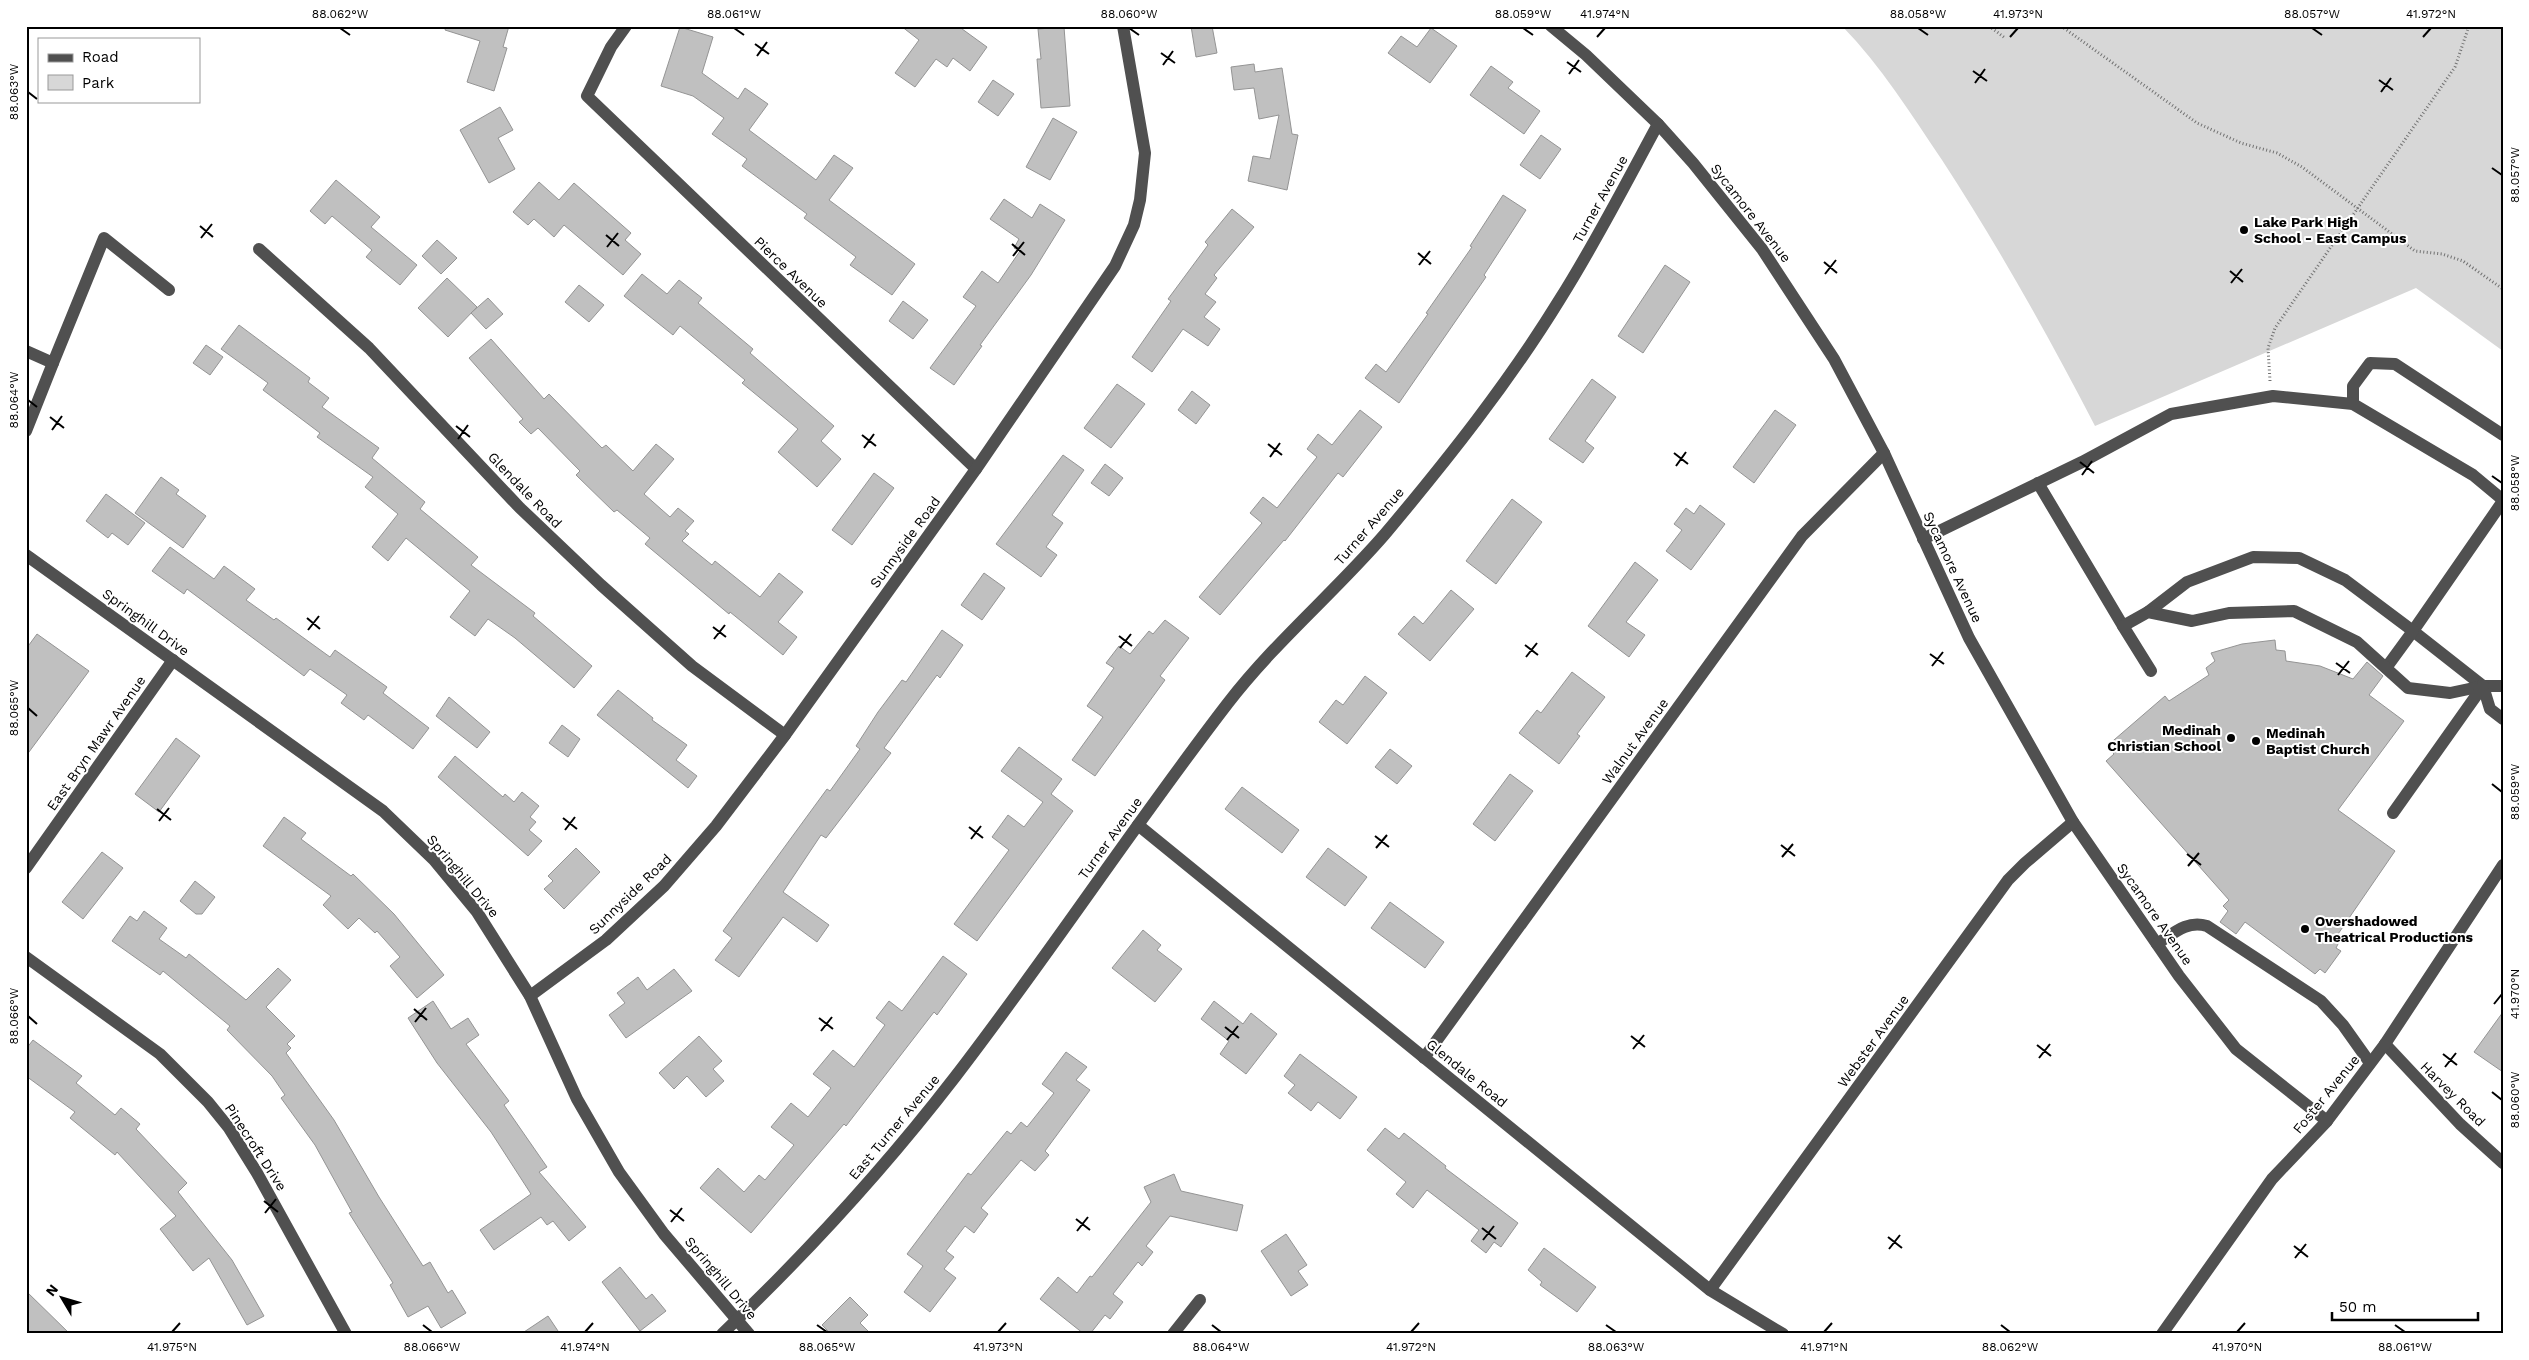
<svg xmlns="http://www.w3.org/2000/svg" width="2529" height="1360" viewBox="0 0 2529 1360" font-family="'Work Sans',sans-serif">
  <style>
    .green { fill: #d7d7d7 }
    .building { fill: #c0c0c0; stroke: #949494 }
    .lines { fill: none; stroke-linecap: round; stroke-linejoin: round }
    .path { stroke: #727272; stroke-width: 3; stroke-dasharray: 1 2.5; stroke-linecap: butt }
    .minor { stroke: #505050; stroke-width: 12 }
    .ticks { fill: none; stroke: #000; stroke-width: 2 }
    .poi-dot { fill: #000; stroke: #fff; stroke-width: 2 }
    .labels { text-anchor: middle; stroke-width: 4; stroke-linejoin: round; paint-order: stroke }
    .street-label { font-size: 14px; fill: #000; stroke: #fff }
    .poi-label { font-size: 14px; font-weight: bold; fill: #000; stroke: #fff; text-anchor: start }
    .neatline { fill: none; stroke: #000; stroke-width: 2 }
    .ticks-label { font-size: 12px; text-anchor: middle; fill: #000 }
  </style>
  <rect width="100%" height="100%" fill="#fff"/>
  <path class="green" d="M1842,26H2503V351L2416,288L2095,426C2048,335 1998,246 1942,160C1911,114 1881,66 1842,26Z"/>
  <g class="building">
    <polygon points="446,26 509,26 503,47 507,48 494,91 467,82 480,41 445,30"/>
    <polygon points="901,26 958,26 987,47 970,71 953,58 947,67 936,59 915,87 895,73 919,40"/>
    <polygon points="1191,26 1212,26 1217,53 1196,57"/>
    <polygon points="680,27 713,37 702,73 738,99 745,88 768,104 749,130 816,180 834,155 853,168 829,200 915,264 892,295 850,265 856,257 804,218 807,214 742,166 747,159 712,134 724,118 693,96 661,86"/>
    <polygon points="1064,27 1070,106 1041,108 1037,59 1041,59 1038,29"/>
    <polygon points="1431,28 1457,46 1430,83 1388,53 1401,36 1417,47"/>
    <polygon points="1254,64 1255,72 1282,68 1292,134 1298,135 1287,190 1248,181 1253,156 1270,159 1279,115 1259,119 1254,88 1234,90 1231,67"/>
    <polygon points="1491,66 1513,82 1508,88 1540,111 1524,134 1470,95"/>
    <polygon points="993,80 1014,94 998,116 978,102"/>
    <polygon points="500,107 513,130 498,138 515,169 489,183 460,130"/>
    <polygon points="1053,118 1077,132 1050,180 1026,167"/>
    <polygon points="1541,135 1561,149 1540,179 1520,165"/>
    <polygon points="336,180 380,217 371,227 417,265 400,285 366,257 372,250 332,216 325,224 310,211"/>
    <polygon points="539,182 559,200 574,183 631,233 625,240 641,254 623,275 564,225 554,237 534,219 528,225 513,212"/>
    <polygon points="1503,195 1526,210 1484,275 1486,277 1399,403 1365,378 1376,364 1386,372 1428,314 1426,313 1472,247 1470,246"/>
    <polygon points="1004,199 1032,218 1040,204 1065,220 1031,275 980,345 982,346 954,385 930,368 976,306 963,297 982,271 998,283 1020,251 1014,248 1019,239 990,219"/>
    <polygon points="1232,209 1254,227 1214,275 1217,278 1205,294 1216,302 1204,317 1220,329 1208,346 1183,329 1152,372 1132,357 1171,301 1168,299 1208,245 1205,242"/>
    <polygon points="437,240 457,258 441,274 422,256"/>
    <polygon points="1665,265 1690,282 1643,353 1618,336"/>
    <polygon points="642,274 667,294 679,280 702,298 698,303 753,349 750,353 834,426 821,441 841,459 817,487 778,452 798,429 742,383 745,380 680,326 673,335 624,296"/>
    <polygon points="447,278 477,307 448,337 418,308"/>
    <polygon points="579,285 604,305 589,322 565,302"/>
    <polygon points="488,298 503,314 486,329 471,313"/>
    <polygon points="903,301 928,320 913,339 889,321"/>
    <polygon points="239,325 310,378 308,382 329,398 322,407 379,448 372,458 425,502 420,509 478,557 471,565 535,613 533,616 592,666 574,688 515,638 488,619 475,636 450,617 470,591 406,538 388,561 372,547 398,514 365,487 373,477 317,437 320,433 263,390 268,383 221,349"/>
    <polygon points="491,339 544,399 549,394 602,448 606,445 633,471 656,444 674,459 644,494 670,517 678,508 694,521 685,531 689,534 682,541 712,565 715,561 760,597 779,573 803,592 778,622 797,637 783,655 730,612 729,614 645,544 650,538 617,510 614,512 576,475 580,471 538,428 531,434 519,422 523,419 469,358"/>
    <polygon points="206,345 223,357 210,375 193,363"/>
    <polygon points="1592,379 1616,397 1585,441 1594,448 1583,463 1549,439"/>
    <polygon points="1117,384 1145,404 1111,448 1084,428"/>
    <polygon points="1192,391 1210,405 1196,424 1178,410"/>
    <polygon points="1360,410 1382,427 1343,477 1338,473 1285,541 1284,540 1220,615 1199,597 1262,523 1250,513 1263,497 1277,508 1317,457 1307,449 1318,434 1332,445"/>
    <polygon points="1775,410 1796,425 1754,483 1733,467"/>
    <polygon points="1063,455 1084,470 1052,515 1063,523 1046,547 1057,555 1041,577 996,544"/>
    <polygon points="1105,464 1123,478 1109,496 1091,483"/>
    <polygon points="874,473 894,488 852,545 832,530"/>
    <polygon points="161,477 179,490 176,494 206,516 183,548 135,513"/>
    <polygon points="106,494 145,523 128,545 112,533 108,538 86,521"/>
    <polygon points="1512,499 1542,522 1496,584 1466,561"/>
    <polygon points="1700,505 1725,524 1691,570 1666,551 1682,530 1674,524 1686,508 1694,514"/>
    <polygon points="170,547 214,579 224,566 255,589 246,600 274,620 276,618 330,657 335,650 387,687 383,693 429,728 413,749 368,715 364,720 341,703 347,695 310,669 304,676 187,589 184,594 152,571"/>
    <polygon points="1635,562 1658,580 1626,622 1645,635 1629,657 1588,626"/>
    <polygon points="984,573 1005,588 982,620 961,605"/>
    <polygon points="1451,590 1474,609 1430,661 1398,634 1414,616 1423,624"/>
    <polygon points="1165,620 1189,638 1160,676 1165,680 1095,776 1072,760 1103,717 1087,706 1114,668 1106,663 1119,646 1130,654 1149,631 1153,634"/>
    <polygon points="942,630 963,645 940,678 937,675 884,748 891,753 826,838 821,835 783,892 829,925 817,942 783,917 739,977 715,960 732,938 723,931 827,789 830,791 860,749 856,746 878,712 902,680 906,682"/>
    <polygon points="37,634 89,671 26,756 26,649"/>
    <polygon points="2275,640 2276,650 2285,651 2286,661 2320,666 2353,679 2367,662 2383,676 2369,695 2404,721 2338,810 2395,851 2336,937 2339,942 2336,948 2341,951 2325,973 2320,969 2315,974 2245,922 2236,934 2220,922 2228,911 2223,906 2229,900 2106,761 2114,754 2107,746 2165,696 2169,701 2209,675 2206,668 2215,661 2211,653 2242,644"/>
    <polygon points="1572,672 1605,697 1577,734 1580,736 1559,764 1519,733 1537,710 1541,713"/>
    <polygon points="1365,676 1387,693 1347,744 1319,722 1336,700 1343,705"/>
    <polygon points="618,690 653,718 652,720 687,745 676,760 697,776 688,788 597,715"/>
    <polygon points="449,697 490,732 477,748 436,716"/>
    <polygon points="562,725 580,739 568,757 549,743"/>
    <polygon points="176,738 200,756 159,812 135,794"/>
    <polygon points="1019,747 1062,779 1051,794 1073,811 977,941 954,924 1009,850 992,837 1008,815 1024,827 1043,802 1001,771"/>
    <polygon points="1390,749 1412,766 1397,784 1375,767"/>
    <polygon points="455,756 503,797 505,794 514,802 522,792 539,806 530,817 536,822 529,830 542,841 528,856 438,777"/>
    <polygon points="1510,774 1533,791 1495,841 1473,824"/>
    <polygon points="1242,787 1299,830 1282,853 1225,809"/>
    <polygon points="284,817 306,833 301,839 351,876 353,874 394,914 444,975 417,998 390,966 400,957 377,931 375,933 359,918 348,929 323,905 331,896 263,846"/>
    <polygon points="576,848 600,872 564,909 544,889 553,881 548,876"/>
    <polygon points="1328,848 1367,877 1345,906 1306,877"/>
    <polygon points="102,852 123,868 83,919 62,902"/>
    <polygon points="195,881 215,897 202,914 196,914 180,901"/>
    <polygon points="1390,902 1444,942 1425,968 1371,928"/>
    <polygon points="144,911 167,928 159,939 186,958 189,954 246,1000 278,968 291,980 266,1007 295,1036 287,1044 291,1048 286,1053 334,1120 379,1197 423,1266 430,1262 448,1293 452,1290 466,1313 441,1328 428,1306 408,1317 390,1285 393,1283 349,1213 352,1212 315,1145 281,1098 285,1095 272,1076 227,1030 230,1026 163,971 160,975 112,941 130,916 137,921"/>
    <polygon points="1143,930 1161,945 1157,950 1182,969 1155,1002 1112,968"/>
    <polygon points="943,956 967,974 937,1015 934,1012 846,1126 844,1124 751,1233 700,1188 718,1168 744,1192 759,1175 765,1180 794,1145 771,1127 791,1103 808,1117 831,1088 813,1074 833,1050 854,1067 885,1025 876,1018 889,1001 902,1011"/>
    <polygon points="674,969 692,991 626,1038 609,1015 625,1003 617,993 638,977 647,990"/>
    <polygon points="433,1001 451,1029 468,1018 479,1035 466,1044 509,1101 504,1105 547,1167 539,1172 586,1227 569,1241 553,1221 547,1225 541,1217 494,1250 480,1230 531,1194 491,1132 437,1063 408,1018"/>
    <polygon points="1214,1001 1243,1024 1251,1013 1277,1034 1246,1074 1220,1054 1229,1041 1201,1019"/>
    <polygon points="2503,1012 2503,1072 2474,1052"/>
    <polygon points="699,1036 722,1061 713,1069 724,1081 706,1097 687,1076 674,1089 659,1073"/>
    <polygon points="33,1040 82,1076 76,1083 115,1115 121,1108 140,1124 136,1129 187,1183 178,1192 232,1260 264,1316 247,1325 209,1258 193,1271 160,1229 176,1216 117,1152 115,1155 70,1118 75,1112 26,1076 26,1049"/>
    <polygon points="1066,1052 1087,1067 1076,1080 1090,1090 1045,1151 1049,1155 1035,1171 1021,1160 981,1208 988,1214 974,1233 965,1226 946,1251 954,1257 944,1269 956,1278 930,1312 904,1292 923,1266 907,1254 968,1173 971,1175 1007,1131 1011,1134 1021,1122 1027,1127 1054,1093 1042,1084"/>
    <polygon points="1300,1054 1357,1097 1340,1119 1318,1102 1311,1111 1288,1093 1295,1085 1284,1076"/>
    <polygon points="1385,1128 1399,1139 1404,1133 1446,1166 1445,1168 1518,1223 1501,1247 1494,1242 1486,1253 1471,1241 1479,1230 1427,1190 1413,1208 1396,1194 1406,1182 1367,1150"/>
    <polygon points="1174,1174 1181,1191 1243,1205 1237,1231 1170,1216 1146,1246 1153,1252 1142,1266 1138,1262 1113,1294 1123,1302 1110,1319 1105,1315 1090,1334 1084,1334 1040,1299 1058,1277 1077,1293 1090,1276 1092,1277 1151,1202 1144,1187"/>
    <polygon points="1286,1234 1307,1265 1298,1271 1308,1285 1291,1296 1261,1251"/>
    <polygon points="1544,1248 1596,1287 1577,1312 1540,1285 1542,1282 1528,1270"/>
    <polygon points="620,1267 646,1299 652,1294 666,1311 640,1331 602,1282"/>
    <polygon points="26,1291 70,1334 26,1334"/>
    <polygon points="850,1297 868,1315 860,1323 871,1334 831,1334 822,1325"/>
    <polygon points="548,1316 560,1334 521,1334"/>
  </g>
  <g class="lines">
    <g class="path">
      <polyline points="1989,26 2005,38"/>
      <polyline points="2061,26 2197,123 2241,143 2277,153 2302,167 2415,251 2442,254 2463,261 2503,289"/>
      <polyline points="2270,381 2268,348 2275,328 2455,67 2469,26"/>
    </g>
    <g class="minor">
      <polyline points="626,26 611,47 587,96 976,469"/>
      <polyline points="1551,26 1586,55 1658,124 1693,163 1762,249 1834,359 1884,453 1969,638 2073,822 2179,976 2236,1049 2327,1121"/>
      <polyline points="259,249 369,348 520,508 601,585 692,666 785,735"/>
      <polyline points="26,351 53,363 26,431"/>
      <polyline points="53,363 104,238 169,290"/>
      <polyline points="2353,404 2353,386 2370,363 2395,364 2503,435"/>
      <polyline points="2038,483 2123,626"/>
      <polyline points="2503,501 2413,631 2483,686 2490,709 2503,719"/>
      <polyline points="1923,539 2082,462 2171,414 2273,396 2353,404 2473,475 2503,500"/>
      <polyline points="26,555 383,811 434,860 477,912 530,996 577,1099 619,1172 664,1234 749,1334"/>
      <polyline points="2148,612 2187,582 2253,557 2299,558 2345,580 2413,631 2386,668"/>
      <polyline points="2151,671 2123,626 2148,612 2192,621 2229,613 2294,611 2357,642 2408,688 2450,693 2483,686 2503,686"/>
      <polyline points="2393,813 2483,686"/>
      <polyline points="1138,825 1710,1290 1783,1334"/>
      <polyline points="26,868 173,660"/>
      <path d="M2157,944C2174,933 2187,920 2207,926L2321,1001L2343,1025L2370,1063"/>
      <polyline points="26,957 160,1054 208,1102 229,1128 257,1173 346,1334"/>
      <polyline points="530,996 606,940 664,886 716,826 785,735 976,469 1115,266 1134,225 1140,200 1145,153 1123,26"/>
      <polyline points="2385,1044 2460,1124 2503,1163"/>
      <polyline points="1424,1058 1802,536 1884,453"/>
      <polyline points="1710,1290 2008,880 2025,863 2073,822"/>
      <path d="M722,1334C806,1254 884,1169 955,1077C1049,955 1134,825 1228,703C1275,642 1335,592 1385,534C1448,459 1509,382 1560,299C1596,242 1626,183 1658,124"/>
      <polyline points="1173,1334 1200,1300"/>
      <polyline points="2162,1334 2272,1179 2327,1121 2385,1044 2503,865"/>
    </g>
  </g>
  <path class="ticks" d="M340,28L350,35M734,28L744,35M1129,28L1139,35M1523,28L1533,35M1918,28L1928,35M2312,28L2322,35M1597,37L1605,28M2010,37L2018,28M2423,37L2431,28M755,44L769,54M1161,53L1175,63M757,56L767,42M1567,62L1581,72M1163,65L1173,51M1973,71L1987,81M1569,74L1579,60M2379,80L2393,90M1975,83L1985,69M28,92L37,99M2381,92L2391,78M2492,168L2502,175M200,226L213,237M606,235L619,246M201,238L212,224M1012,244L1025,255M607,247L618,233M1418,253L1431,264M1013,256L1024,242M1824,262L1837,273M1419,265L1430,251M2230,271L2243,282M1825,274L1836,260M2231,283L2242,269M28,400L37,407M50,417L64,428M456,426L470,437M52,430L62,416M862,435L876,446M458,439L468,425M1268,444L1282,455M864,448L874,434M1674,453L1688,464M1270,457L1280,443M2080,462L2094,473M1676,466L1686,452M2082,475L2092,461M2492,476L2502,483M307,618L320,629M713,627L726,637M308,630L319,616M1119,636L1132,646M714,639L725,625M1525,645L1538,655M1120,648L1131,634M1930,654L1944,664M1526,657L1537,643M2336,663L2350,673M1932,666L1943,652M2338,675L2349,661M28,708L37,716M2492,784L2502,792M157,809L171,820M563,818L577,829M159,821L169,808M969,827L983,838M565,830L575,817M1375,836L1389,847M971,839L981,826M1781,845L1795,856M1376,848L1387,835M2187,854L2201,865M1782,857L1793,844M2188,866L2199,853M2494,1004L2502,994M414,1009L427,1020M28,1016L37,1024M819,1018L833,1029M415,1022L426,1008M1225,1027L1239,1038M821,1031L832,1017M1631,1036L1645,1047M1227,1040L1238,1026M2037,1045L2051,1056M1633,1049L1644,1035M2443,1054L2457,1065M2039,1058L2050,1044M2445,1067L2456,1053M2492,1092L2502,1100M264,1201L278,1212M670,1210L684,1221M265,1213L276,1199M1076,1219L1090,1230M671,1222L682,1208M1482,1228L1496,1239M1077,1231L1088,1217M1888,1237L1902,1248M1483,1240L1494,1226M2294,1246L2308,1257M1889,1249L1900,1235M2295,1258L2306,1244M423,1325L432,1332M817,1325L827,1332M1212,1325L1221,1332M1606,1325L1616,1332M2001,1325L2010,1332M2395,1325L2405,1332M172,1332L180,1323M585,1332L593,1323M998,1332L1006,1323M1411,1332L1419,1323M1824,1332L1832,1323M2237,1332L2245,1323"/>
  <g class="poi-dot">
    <circle cx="2244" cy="230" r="5"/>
    <circle cx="2231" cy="738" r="5"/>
    <circle cx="2256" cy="741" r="5"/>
    <circle cx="2305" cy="929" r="5"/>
  </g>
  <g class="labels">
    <g class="street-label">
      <text transform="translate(1600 199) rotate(-61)" y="5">Turner Avenue</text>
      <text transform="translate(1751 213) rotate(52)" y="5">Sycamore Avenue</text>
      <text transform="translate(791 272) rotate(44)" y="5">Pierce Avenue</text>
      <text transform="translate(525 490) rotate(46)" y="5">Glendale Road</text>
      <text transform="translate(1369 526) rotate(-49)" y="5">Turner Avenue</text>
      <text transform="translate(905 542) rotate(-54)" y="5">Sunnyside Road</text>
      <text transform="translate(1953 567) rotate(65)" y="5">Sycamore Avenue</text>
      <text transform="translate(146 622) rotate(36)" y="5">Springhill Drive</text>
      <text transform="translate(1635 741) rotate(-54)" y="5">Walnut Avenue</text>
      <text transform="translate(96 743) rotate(-55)" y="5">East Bryn Mawr Avenue</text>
      <text transform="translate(1110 838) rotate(-54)" y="5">Turner Avenue</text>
      <text transform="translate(463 876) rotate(50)" y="5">Springhill Drive</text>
      <text transform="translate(630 894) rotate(-44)" y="5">Sunnyside Road</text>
      <text transform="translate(2155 914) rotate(55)" y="5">Sycamore Avenue</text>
      <text transform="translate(1873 1041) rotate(-54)" y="5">Webster Avenue</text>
      <text transform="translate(1467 1073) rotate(39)" y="5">Glendale Road</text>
      <text transform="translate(2326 1094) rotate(-51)" y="5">Foster Avenue</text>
      <text transform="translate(2453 1094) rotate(45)" y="5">Harvey Road</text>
      <text transform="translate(894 1127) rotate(-50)" y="5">East Turner Avenue</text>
      <text transform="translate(256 1147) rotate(57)" y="5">Pinecroft Drive</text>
      <text transform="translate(721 1278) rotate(50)" y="5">Springhill Drive</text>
    </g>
    <g class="poi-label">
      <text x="2254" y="227">Lake Park High<tspan x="2254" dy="16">School - East Campus</tspan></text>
      <text x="2221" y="735" text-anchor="end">Medinah<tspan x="2221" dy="16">Christian School</tspan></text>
      <text x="2266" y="738">Medinah<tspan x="2266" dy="16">Baptist Church</tspan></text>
      <text x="2315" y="926">Overshadowed<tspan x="2315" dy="16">Theatrical Productions</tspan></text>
    </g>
  </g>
  <rect width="2529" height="1360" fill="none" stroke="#ffffff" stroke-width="55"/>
  <rect x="38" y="38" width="162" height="65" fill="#ffffff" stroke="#999999"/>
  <rect x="48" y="54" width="25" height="8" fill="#505050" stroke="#999999"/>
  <text x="82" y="62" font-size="15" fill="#000000">Road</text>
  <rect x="48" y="75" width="25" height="15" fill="#d7d7d7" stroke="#999999"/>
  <text x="82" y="88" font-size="15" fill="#000000">Park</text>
  <g transform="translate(62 1298) rotate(308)" stroke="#ffffff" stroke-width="4" paint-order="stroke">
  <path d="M0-4L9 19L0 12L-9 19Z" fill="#000000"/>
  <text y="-8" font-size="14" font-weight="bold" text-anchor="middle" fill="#000000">N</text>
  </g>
  <path d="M2332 1312v8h146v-8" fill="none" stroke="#000000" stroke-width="2.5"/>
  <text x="2339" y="1312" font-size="15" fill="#000000" stroke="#ffffff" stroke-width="4" paint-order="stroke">50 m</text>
  <rect x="28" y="28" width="2474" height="1304" class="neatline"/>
  <g class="ticks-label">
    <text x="340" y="18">88.062°W</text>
    <text x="734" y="18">88.061°W</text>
    <text x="1129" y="18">88.060°W</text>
    <text x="1523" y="18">88.059°W</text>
    <text x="1605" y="18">41.974°N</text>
    <text x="1918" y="18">88.058°W</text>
    <text x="2018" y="18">41.973°N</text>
    <text x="2312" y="18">88.057°W</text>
    <text x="2431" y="18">41.972°N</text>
    <text transform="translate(14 92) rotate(-90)" y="4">88.063°W</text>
    <text transform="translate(2515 175) rotate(-90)" y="4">88.057°W</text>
    <text transform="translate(14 400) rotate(-90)" y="4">88.064°W</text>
    <text transform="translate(2515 483) rotate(-90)" y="4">88.058°W</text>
    <text transform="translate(14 708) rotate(-90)" y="4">88.065°W</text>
    <text transform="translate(2515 792) rotate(-90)" y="4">88.059°W</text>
    <text transform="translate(2515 994) rotate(-90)" y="4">41.970°N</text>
    <text transform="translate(14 1016) rotate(-90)" y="4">88.066°W</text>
    <text transform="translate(2515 1100) rotate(-90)" y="4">88.060°W</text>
    <text x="172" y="1351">41.975°N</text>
    <text x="432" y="1351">88.066°W</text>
    <text x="585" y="1351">41.974°N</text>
    <text x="827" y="1351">88.065°W</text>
    <text x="998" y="1351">41.973°N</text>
    <text x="1221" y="1351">88.064°W</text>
    <text x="1411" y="1351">41.972°N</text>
    <text x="1616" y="1351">88.063°W</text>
    <text x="1824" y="1351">41.971°N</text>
    <text x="2010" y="1351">88.062°W</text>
    <text x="2237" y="1351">41.970°N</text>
    <text x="2405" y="1351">88.061°W</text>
  </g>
</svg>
